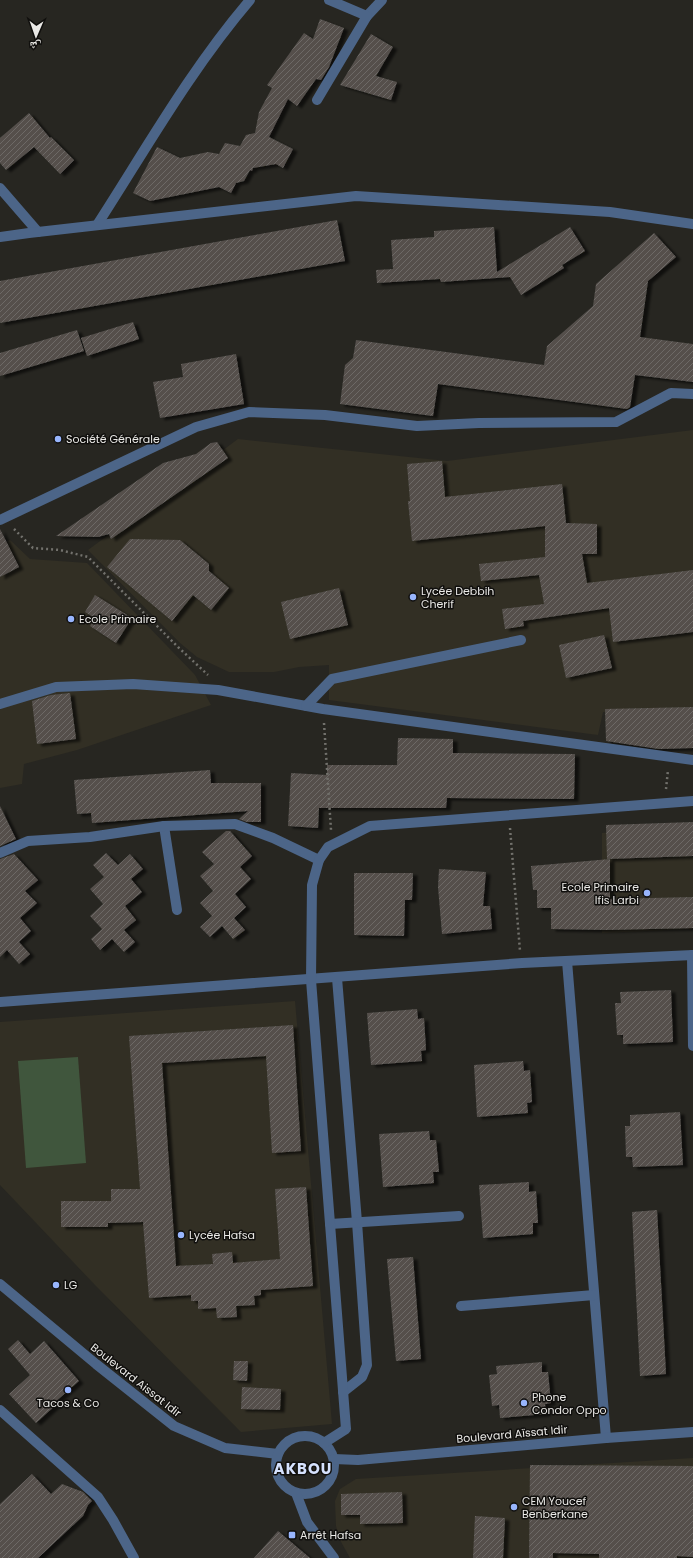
<svg xmlns="http://www.w3.org/2000/svg" width="693" height="1558" viewBox="0 0 693 1558" font-family="Poppins,'Noto Naskh Arabic',sans-serif">
  <style>
    .built { fill: #322f24 }
    .garden { fill: #40563d }
    .building { fill: url(#building-hatch); filter: url(#shadow) }
    .lines { fill: none; stroke-linecap: round; stroke-linejoin: round }
    .path { stroke: #72716c; stroke-width: 2.5; stroke-dasharray: 2 3; stroke-linecap: butt }
    .minor { stroke: #4c6588; stroke-width: 10 }
    .poi-dot { fill: #98b5fd; stroke: #100f0d; stroke-width: 1.5 }
    .labels { text-anchor: middle; stroke-width: 3; stroke-linejoin: round; paint-order: stroke }
    .poi-label { font-size: 11px; fill: #eae9e6; stroke: #100f0d; text-anchor: start }
    .street-label { font-size: 11px; fill: #eae9e6; stroke: #100f0d }
    .district-label { font-size: 15px; font-weight: bold; letter-spacing: 1px; fill: #d6e2fe; stroke: #100f0d }
  </style>
  <defs>
    <pattern id="building-hatch" width="6" height="6" patternUnits="userSpaceOnUse"><rect width="6" height="6" fill="#54504c"/><path d="M-1 1l2-2M0 6l6-6M5 7l2-2" fill="none" stroke="#6d6966"/></pattern>
    <filter id="shadow"><feDropShadow dx="4.5" dy="2.5" stdDeviation="1" flood-color="#0009"/></filter>
  </defs>
  <rect width="100%" height="100%" fill="#272621"/>
  <g class="built">
    <polygon points="693,430 693,710 603,712 598,735 329,700 329,665 299,667 274,672 229,672 197,657 180,643 88,550 238,439 447,461"/>
    <polygon points="10,540 30,559 87,563 195,675 211,705 77,750 24,764 22,784 0,788 0,545"/>
    <polygon points="684,826 689,857 693,857 693,929 602,933 602,833"/>
    <polygon points="295,1001 332,1424 241,1432 95,1285 0,1185 0,1022"/>
    <polygon points="693,1458 693,1558 350,1558 340,1540 336,1526 335,1501 340,1489 356,1479"/>
  </g>
  <polygon class="garden" points="78,1057 86,1163 26,1168 18,1061"/>
  <g class="building">
    <polygon points="320,19 344,28 329,67 321,80 316,79 297,106 288,99 269,137 293,149 283,168 276,164 253,168 252,171 250,170 244,181 236,183 231,193 219,187 150,201 133,193 157,147 180,158 208,152 219,154 225,143 240,146 246,135 255,133 259,112 272,88 267,85 304,33 313,39"/>
    <polygon points="371,34 393,47 376,76 397,82 391,100 340,85"/>
    <polygon points="29,113 50,138 51,137 74,160 60,174 34,147 6,170 0,163 0,138"/>
    <polygon points="337,220 345,261 0,323 0,281"/>
    <polygon points="494,227 497,272 570,227 585,251 562,265 564,268 521,295 510,277 441,282 440,279 377,283 376,270 393,269 391,240 434,237 434,231"/>
    <polygon points="654,233 676,257 648,281 640,337 693,344 693,382 635,375 630,407 627,409 438,384 433,416 340,404 345,365 353,358 356,340 544,365 547,346 593,306 596,284"/>
    <polygon points="133,322 139,339 87,356 81,338"/>
    <polygon points="77,330 84,351 0,376 0,353"/>
    <polygon points="236,354 244,404 160,418 153,382 183,377 181,364"/>
    <polygon points="217,442 228,458 111,539 109,534 98,537 56,536 163,463 196,454 211,443"/>
    <polygon points="442,461 445,497 562,484 566,523 597,524 597,554 582,554 587,583 693,570 693,632 613,642 609,608 523,621 524,626 505,629 502,609 544,604 539,575 481,581 479,564 545,557 545,526 412,541 408,501 410,501 407,464"/>
    <polygon points="0,529 19,567 0,577"/>
    <polygon points="130,539 180,540 209,564 209,571 229,588 211,610 193,595 172,621 107,567"/>
    <polygon points="339,588 348,625 290,639 281,602"/>
    <polygon points="95,595 132,618 116,643 90,626 95,618 85,612"/>
    <polygon points="604,635 612,668 566,678 559,645"/>
    <polygon points="70,693 76,739 37,744 32,701 51,695"/>
    <polygon points="693,707 693,748 659,749 606,741 605,709"/>
    <polygon points="398,738 453,739 453,753 575,754 574,799 447,798 446,808 319,808 318,828 288,826 291,773 327,775 327,765 397,765"/>
    <polygon points="210,770 211,783 261,783 261,822 247,822 239,819 248,811 92,823 91,813 77,814 74,780"/>
    <polygon points="0,806 16,839 0,846"/>
    <polygon points="693,822 693,856 607,859 606,825"/>
    <polygon points="226,831 230,831 252,856 240,867 251,879 235,894 246,907 234,918 245,930 233,939 222,926 210,937 200,927 212,916 200,903 213,891 200,876 214,864 202,852"/>
    <polygon points="106,853 118,865 130,854 143,869 131,879 142,892 125,906 136,920 124,930 135,942 124,952 112,939 100,950 91,939 102,929 90,916 103,904 90,889 104,877 93,865"/>
    <polygon points="14,854 38,880 25,891 37,903 20,918 31,931 19,942 30,954 19,964 7,950 0,957 0,859"/>
    <polygon points="610,859 610,899 693,897 693,928 606,930 551,929 551,908 537,908 537,890 533,890 531,866"/>
    <polygon points="439,869 486,872 483,906 490,906 492,929 442,934 438,887"/>
    <polygon points="354,873 413,873 412,900 405,900 404,936 354,935"/>
    <polygon points="671,990 673,1042 623,1044 623,1035 617,1035 615,1003 621,1003 620,992"/>
    <polygon points="417,1009 418,1019 424,1018 426,1050 421,1051 422,1061 371,1065 367,1013"/>
    <polygon points="293,1025 301,1151 272,1153 266,1056 162,1063 176,1266 213,1264 212,1254 232,1252 233,1263 280,1259 275,1189 306,1187 313,1286 261,1290 261,1295 254,1296 255,1305 236,1306 237,1317 217,1318 216,1308 198,1309 198,1301 191,1301 191,1295 149,1298 143,1222 108,1223 108,1227 61,1227 61,1201 111,1201 111,1189 140,1189 129,1036"/>
    <polygon points="523,1061 524,1071 530,1070 532,1102 527,1103 528,1113 477,1117 474,1065"/>
    <polygon points="680,1112 683,1165 633,1167 632,1157 626,1157 625,1126 630,1126 630,1115"/>
    <polygon points="429,1131 430,1140 436,1140 439,1172 433,1172 434,1183 383,1187 379,1134"/>
    <polygon points="529,1182 529,1192 536,1191 538,1223 533,1223 533,1234 483,1238 479,1185"/>
    <polygon points="657,1210 666,1374 640,1376 632,1212"/>
    <polygon points="413,1257 421,1359 396,1361 387,1259"/>
    <polygon points="18,1340 30,1354 44,1341 79,1381 55,1402 57,1404 36,1423 9,1394 30,1375 8,1349"/>
    <polygon points="234,1361 248,1361 247,1381 233,1380"/>
    <polygon points="542,1362 542,1372 548,1372 551,1403 545,1404 546,1414 500,1418 499,1405 492,1406 489,1375 497,1374 496,1366"/>
    <polygon points="242,1387 281,1389 280,1410 241,1409"/>
    <polygon points="530,1465 693,1466 693,1557 677,1556 677,1558 599,1558 599,1554 553,1553 553,1558 529,1558"/>
    <polygon points="32,1474 51,1494 62,1484 83,1492 92,1501 88,1505 83,1516 38,1558 0,1558 0,1504"/>
    <polygon points="402,1492 403,1523 360,1524 360,1515 341,1515 341,1494"/>
    <polygon points="475,1516 505,1518 503,1558 473,1558"/>
    <polygon points="278,1531 310,1558 254,1558"/>
  </g>
  <g class="lines">
    <g class="path">
      <polyline points="14,529 33,548 60,550 88,557 178,647 208,675"/>
      <polyline points="324,723 331,830"/>
      <polyline points="666,789 668,770"/>
      <polyline points="510,828 520,951"/>
    </g>
    <g class="minor">
      <polyline points="367,16 382,0"/>
      <polyline points="317,100 367,16 329,0"/>
      <polyline points="0,188 38,232"/>
      <path d="M97,225C146,149 191,69 250,0"/>
      <polyline points="0,237 29,233 356,196 610,212 693,224"/>
      <polyline points="0,520 196,427 249,412 325,415 417,426 479,423 616,422 671,393 693,394"/>
      <polyline points="0,704 56,687 133,684 218,690 323,709 693,760"/>
      <polyline points="306,706 332,679 521,640"/>
      <polyline points="164,826 177,910"/>
      <polyline points="0,853 28,841 90,837 164,826 235,824 273,838 319,860"/>
      <polyline points="692,955 693,1046"/>
      <polyline points="567,961 606,1438"/>
      <polyline points="337,978 357,1222 367,1365 362,1377 343,1392"/>
      <polyline points="0,1002 522,963 693,955"/>
      <polyline points="330,1224 459,1216"/>
      <polyline points="0,1284 96,1364 174,1426 225,1448 278,1454"/>
      <polyline points="461,1306 594,1295"/>
      <polyline points="0,1410 98,1497 113,1520 134,1558"/>
      <circle cx="305" cy="1465" r="29"/>
      <polyline points="324,1443 346,1429 311,980 312,885 319,860 328,847 370,826 693,801"/>
      <polyline points="334,1459 358,1460 606,1438 693,1432"/>
      <polyline points="296,1493 307,1522 334,1558"/>
    </g>
  </g>
  <g class="poi-dot">
    <circle cx="58" cy="439" r="4"/>
    <circle cx="413" cy="597" r="4"/>
    <circle cx="71" cy="619" r="4"/>
    <circle cx="647" cy="893" r="4"/>
    <circle cx="181" cy="1235" r="4"/>
    <circle cx="56" cy="1285" r="4"/>
    <circle cx="68" cy="1390" r="4"/>
    <circle cx="524" cy="1403" r="4"/>
    <circle cx="514" cy="1507" r="4"/>
    <rect x="288" y="1531" width="8" height="8" rx="2"/>
  </g>
  <g class="labels">
    <g class="poi-label">
      <text x="66" y="443">Société Générale</text>
      <text x="421" y="595">Lycée Debbih<tspan x="421" dy="13">Cherif</tspan></text>
      <text x="79" y="623">Ecole Primaire</text>
      <text x="639" y="891" text-anchor="end">Ecole Primaire<tspan x="639" dy="13">Ifis Larbi</tspan></text>
      <text x="189" y="1239">Lycée Hafsa</text>
      <text x="64" y="1289">LG</text>
      <text x="532" y="1401">Phone<tspan x="532" dy="13">Condor Oppo</tspan></text>
      <text x="68" y="1407" text-anchor="middle">Tacos &amp; Co</text>
      <text x="522" y="1505">CEM Youcef<tspan x="522" dy="13">Benberkane</tspan></text>
      <text x="300" y="1539">Arrêt Hafsa</text>
    </g>
    <g class="street-label">
      <text transform="translate(136 1380) rotate(38)" y="4">Boulevard Aissat Idir</text>
      <text transform="translate(512 1434) rotate(-5)" y="4">Boulevard Aïssat Idir</text>
    </g>
    <g class="district-label">
      <text x="303" y="1474">AKBOU</text>
    </g>
  </g>
  <g transform="translate(36 36) rotate(182)" stroke="#100f0d" stroke-width="3" paint-order="stroke">
  <path d="M0-3L7 15L0 10L-7 15Z" fill="#eae9e6"/>
  <text y="-6" font-size="11" font-weight="bold" text-anchor="middle" fill="#eae9e6">ش</text>
  </g>
</svg>
